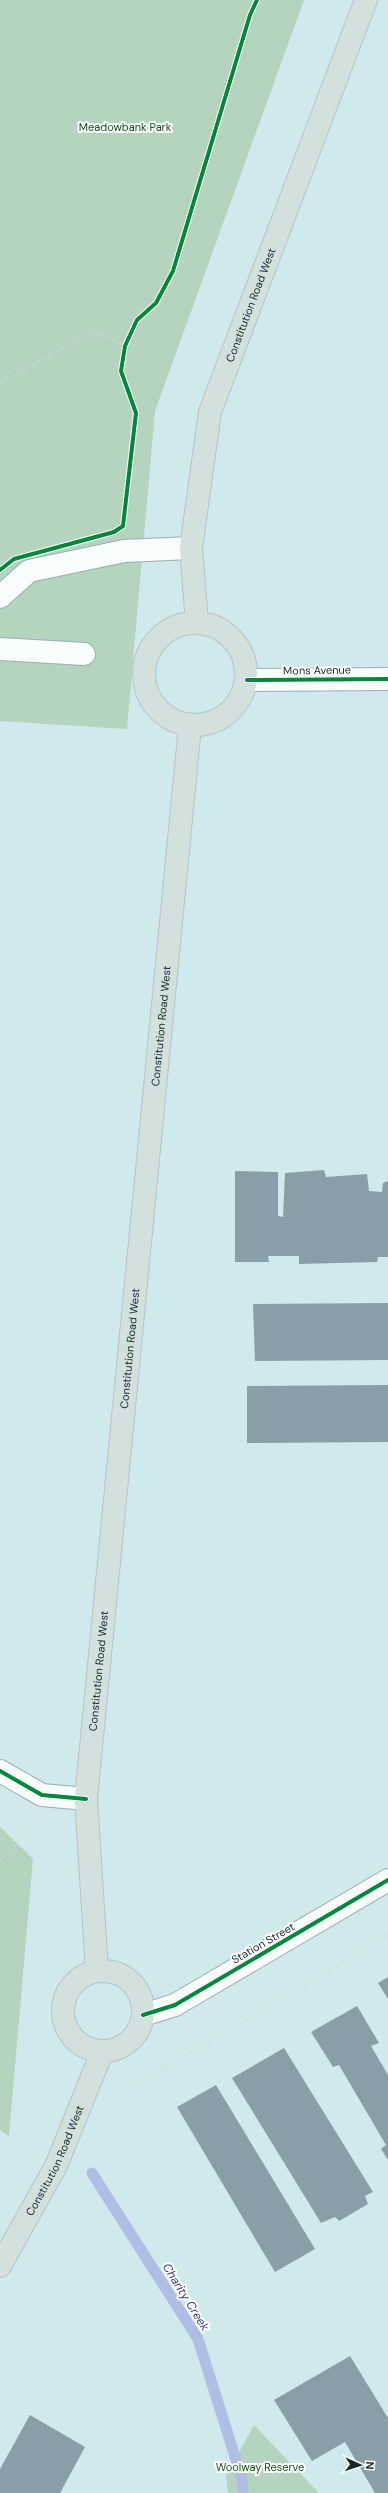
<svg xmlns="http://www.w3.org/2000/svg" width="388" height="2493" viewBox="0 0 388 2493" font-family="'DM Sans',sans-serif">
  <style>
    .green { fill: #b4d4be }
    .lines { fill: none; stroke-linecap: round; stroke-linejoin: round }
    .stream { stroke: #b0bee6; stroke-width: 11 }
    .building { fill: #8a9ea7 }
    .minor-casing { stroke: #9bafb1; stroke-width: 24 }
    .major-casing { stroke: #b7c4c6; stroke-width: 24 }
    .path { stroke: #d2dadb; stroke-width: 2.5; stroke-dasharray: 1 3; stroke-linecap: butt }
    .minor { stroke: #f8fcfc; stroke-width: 22 }
    .major { stroke: #d2e0de; stroke-width: 22 }
    .cycleway-casing { stroke: #fff; stroke-width: 6 }
    .cycleway { stroke: #00873e; stroke-width: 4 }
    .labels { text-anchor: middle; stroke-width: 4; stroke-linejoin: round; paint-order: stroke }
    .park-label { font-size: 11px; fill: #155013; stroke: #fff }
    .street-label { font-size: 11px; fill: #17292c; stroke: #fff }
    .water-label { font-size: 12px; font-style: italic; fill: #383e80; stroke: #fff }
  </style>
  <rect width="100%" height="100%" fill="#d0e9ec"/>
  <g class="green">
    <polygon points="0,0 304,0 155,411 127,729 0,721"/>
    <polygon points="0,1827 33,1859 9,2136 0,2130"/>
    <polygon points="254,2425 319,2493 228,2493 226,2476"/>
  </g>
  <g class="lines">
    <polyline class="stream" points="92,2173 198,2339 242,2479 243,2493"/>
  </g>
  <g class="building">
    <polygon points="324,1170 326,1177 367,1174 369,1191 382,1192 383,1183 388,1181 388,1257 378,1257 377,1262 299,1264 299,1256 268,1256 269,1262 235,1262 235,1171 278,1172 278,1216 283,1217 285,1173"/>
    <polygon points="388,1303 388,1360 255,1361 253,1304"/>
    <polygon points="388,1385 388,1442 247,1443 247,1386"/>
    <polygon points="388,1977 388,1999 378,1983"/>
    <polygon points="357,2006 379,2043 371,2046 388,2075 388,2160 381,2149 386,2145 339,2065 333,2067 311,2032"/>
    <polygon points="284,2048 373,2192 365,2196 368,2204 339,2221 335,2217 321,2223 232,2078"/>
    <polygon points="216,2085 315,2249 275,2272 177,2107"/>
    <polygon points="350,2356 388,2418 388,2493 375,2493 345,2442 312,2461 274,2400"/>
    <polygon points="30,2415 85,2447 60,2493 0,2493 0,2469"/>
  </g>
  <g class="lines">
    <defs>
      <g id="minor">
        <polyline points="0,597 29,571 124,551 191,548"/>
        <polyline points="0,649 84,654"/>
        <polyline points="247,680 388,679"/>
        <polyline points="0,1771 42,1795 86,1799"/>
        <polyline points="143,2015 175,2005 388,1880"/>
      </g>
      <g id="major">
        <circle cx="195" cy="674" r="51"/>
        <path id="s1" d="M197,623L191,548L210,412L366,0"/>
        <circle cx="103" cy="2011" r="40"/>
        <path id="s2" d="M97,1971L86,1799L190,726"/>
        <path id="s3" d="M0,2266L56,2166L102,2052"/>
      </g>
    </defs>
    <use href="#minor" class="minor-casing"/>
    <use href="#major" class="major-casing"/>
    <g class="path">
      <polyline points="0,383 94,331 125,346"/>
      <polyline points="0,1860 12,1850 32,1822"/>
      <polyline points="130,2089 388,1935"/>
    </g>
    <use href="#minor" class="minor"/>
    <use href="#major" class="major"/>
    <defs>
      <g id="cycleway">
        <polyline points="0,570 14,559 114,532 123,526 136,413 121,371 125,346 137,320 156,303 173,271 250,15 257,0"/>
        <polyline points="247,680 388,679"/>
        <polyline points="0,1771 42,1795 86,1799"/>
        <polyline points="143,2015 175,2005 388,1880"/>
      </g>
    </defs>
    <use href="#cycleway" class="cycleway-casing"/>
    <use href="#cycleway" class="cycleway"/>
  </g>
  <g class="labels">
    <g class="park-label">
      <text x="125" y="131">Meadowbank Park</text>
      <text x="260" y="2471">Woolway Reserve</text>
    </g>
    <g class="street-label">
      <text dy="4" stroke="none"><textPath href="#s1" startOffset="327">Constitution Road West</textPath></text>
      <text transform="translate(317 670) rotate(-1)" y="4">Mons Avenue</text>
      <text dy="4" stroke="none"><textPath href="#s2" startOffset="949">Constitution Road West</textPath></text>
      <text dy="4" stroke="none"><textPath href="#s2" startOffset="625">Constitution Road West</textPath></text>
      <text dy="4" stroke="none"><textPath href="#s2" startOffset="301">Constitution Road West</textPath></text>
      <text transform="translate(263 1943) rotate(-30)" y="4">Station Street</text>
      <text dy="4" stroke="none"><textPath href="#s3" startOffset="119">Constitution Road West</textPath></text>
    </g>
    <g class="water-label">
      <text transform="translate(186 2297) rotate(58)" y="4">Charity Creek</text>
    </g>
  </g>
  <g transform="translate(360 2465) rotate(93)" stroke="#ffffff" stroke-width="3" paint-order="stroke">
  <path d="M0-3L7 15L0 10L-7 15Z" fill="#17292c"/>
  <text y="-6" font-size="11" font-weight="bold" text-anchor="middle" fill="#17292c">N</text>
  </g>
</svg>
